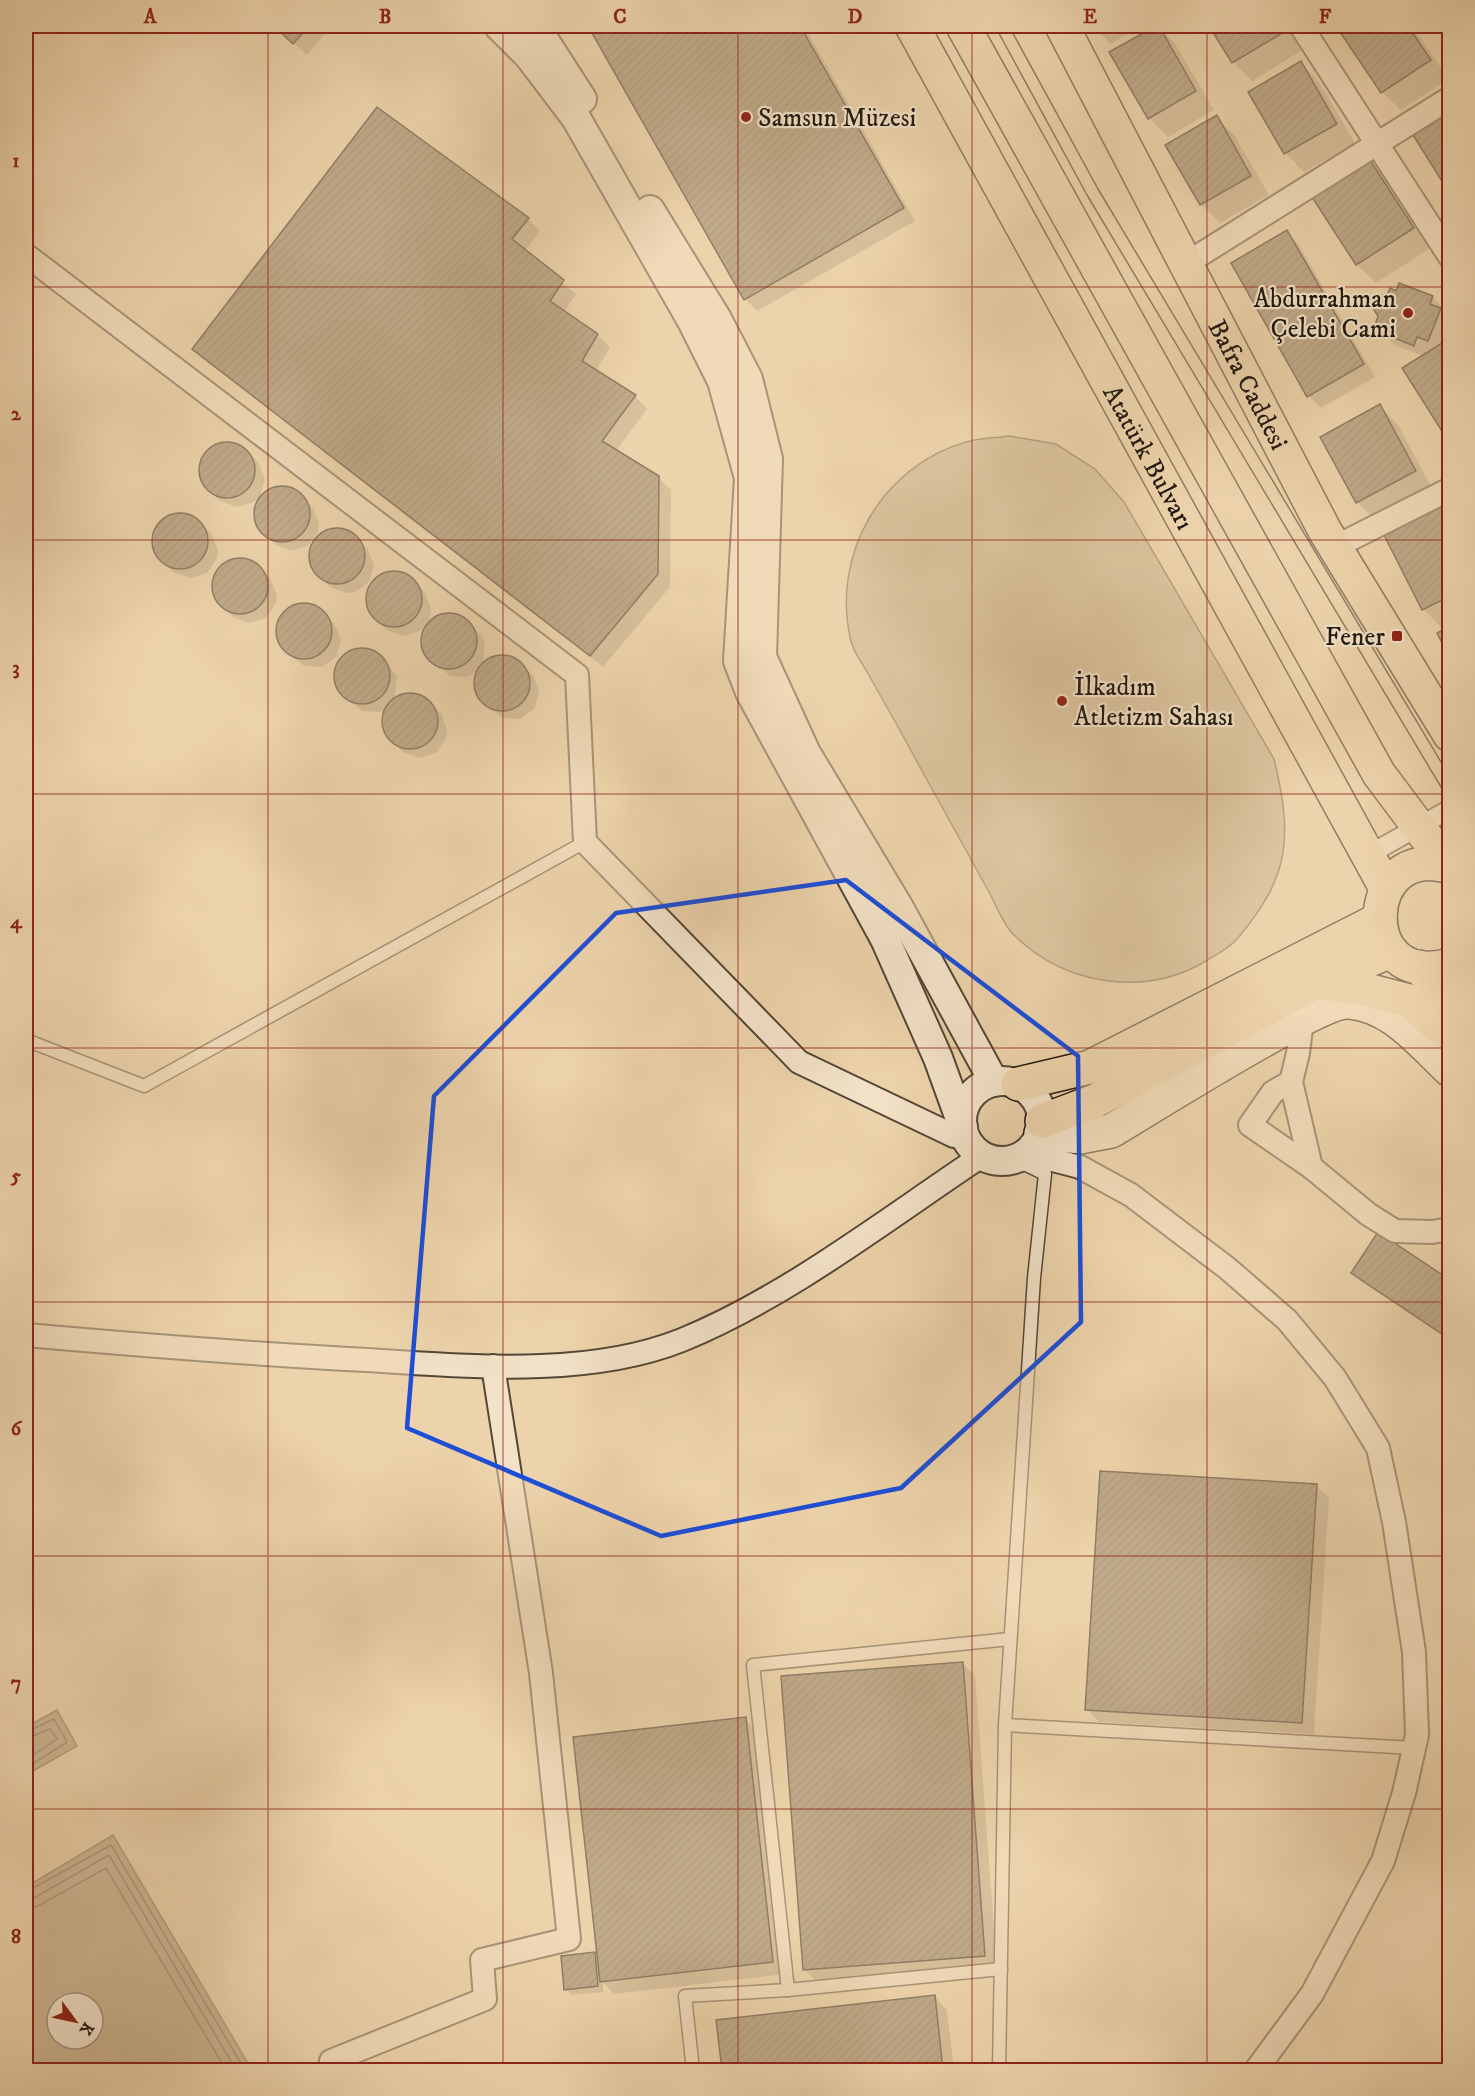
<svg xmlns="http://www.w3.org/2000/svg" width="1475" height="2096" viewBox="0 0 1475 2096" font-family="'IM FELL DW Pica',serif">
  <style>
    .grass { fill: #cab391; stroke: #756650; stroke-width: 1.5 }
    .water { fill: #a79376; stroke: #71624d; stroke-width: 1.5; fill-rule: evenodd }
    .shadow { fill: #0003 }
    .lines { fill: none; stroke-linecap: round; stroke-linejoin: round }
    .shore { stroke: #645643; stroke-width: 1.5 }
    .building { fill: url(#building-hatch); stroke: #201810; stroke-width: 1.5 }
    .service-casing { stroke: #534737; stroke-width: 15 }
    .pedestrian-casing { stroke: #534737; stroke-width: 21 }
    .minor-casing { stroke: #534737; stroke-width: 26 }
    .tertiary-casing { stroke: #534737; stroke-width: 32 }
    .secondary-casing { stroke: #201810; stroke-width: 36 }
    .primary-casing { stroke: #201810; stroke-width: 36 }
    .service { stroke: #f3e2c8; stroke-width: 12 }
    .pedestrian { stroke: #f3e2c8; stroke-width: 18 }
    .minor { stroke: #f3e2c8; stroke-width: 22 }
    .tertiary { stroke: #f3e2c8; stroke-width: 28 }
    .secondary { stroke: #f3e2c8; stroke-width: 33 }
    .primary { stroke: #edd3ab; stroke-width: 33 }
    .tram { stroke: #201810; stroke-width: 1.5 }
    .marked { fill: none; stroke: #1d4ed8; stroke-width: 4.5; stroke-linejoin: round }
    .grid { fill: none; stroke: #8f2418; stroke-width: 1.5; stroke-opacity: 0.55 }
    .poi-dot { fill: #8f2418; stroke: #f3e2c8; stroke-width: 2 }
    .labels { text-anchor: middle; stroke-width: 4.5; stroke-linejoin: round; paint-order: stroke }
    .poi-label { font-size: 26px; fill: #201810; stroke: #f3e2c8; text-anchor: start }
    .street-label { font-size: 26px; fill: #201810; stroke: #f3e2c8 }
    .neatline { fill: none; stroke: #8f2418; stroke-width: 2 }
    .grid-label { font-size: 20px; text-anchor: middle; font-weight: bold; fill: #8f2418 }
  </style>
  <defs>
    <pattern id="building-hatch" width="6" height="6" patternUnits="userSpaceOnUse" patternTransform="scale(1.5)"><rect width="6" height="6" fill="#8b7961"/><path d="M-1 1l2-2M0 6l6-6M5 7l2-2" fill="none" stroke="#71624f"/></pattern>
  </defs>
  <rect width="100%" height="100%" fill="#edd3ab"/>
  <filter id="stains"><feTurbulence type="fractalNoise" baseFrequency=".00333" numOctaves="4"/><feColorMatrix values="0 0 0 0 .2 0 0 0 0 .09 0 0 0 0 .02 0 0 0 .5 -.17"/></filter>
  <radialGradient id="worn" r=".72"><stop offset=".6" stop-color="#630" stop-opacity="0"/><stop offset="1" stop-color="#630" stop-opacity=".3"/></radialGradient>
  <path class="grass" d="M1009,436L1056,444L1095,469L1124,502L1274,759C1293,837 1290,877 1237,939C1228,949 1217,954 1206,961C1144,998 1064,985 1013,934C1003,924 996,905 989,892C968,854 947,816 926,778C908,745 890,712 871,679C865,667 854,654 851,641C830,555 882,466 966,442C979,438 995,438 1009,436Z"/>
  <g class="water">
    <polygon points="57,1710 77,1746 26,1775 26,1727"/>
    <path d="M113,1835L252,2070H26V1887ZM57,2003H93V2039H57Z"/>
  </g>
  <g class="shadow">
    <polygon points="275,26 332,26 307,55"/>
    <polygon points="590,26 804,26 915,221 757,311 745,299"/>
    <polygon points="1093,26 1139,26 1111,44"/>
    <polygon points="1158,26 1176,45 1214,110 1168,137 1149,118"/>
    <polygon points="1211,26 1286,26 1301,51 1252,81 1234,63"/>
    <polygon points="1345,26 1413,26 1448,79 1401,110 1382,92"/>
    <polygon points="1301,63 1319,82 1355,143 1304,172 1285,153 1250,93"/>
    <polygon points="1216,117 1235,136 1269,195 1220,223 1201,204"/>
    <polygon points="1368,159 1387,177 1432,247 1376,283 1357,265 1312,195"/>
    <polygon points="528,219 540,231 525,251 576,294 564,312 597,335 610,347 596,371 635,396 647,409 616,451 658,477 671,490 670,587 603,667 206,361 194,349"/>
    <polygon points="1287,232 1299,245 1375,377 1321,408 1309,396"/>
    <polygon points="1400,285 1433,297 1445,310 1444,313 1450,319 1450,330 1445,343 1424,356 1394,345 1376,325 1388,296 1397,292"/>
    <polygon points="1380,406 1398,425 1433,490 1376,521 1357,502 1322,437"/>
    <polygon points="224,443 233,443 248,452 258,462 265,479 260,496 254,502 237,507 220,501 204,484 201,467 208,451"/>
    <polygon points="287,487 312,506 319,523 318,532 308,546 291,551 275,545 256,520 257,503 270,490"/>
    <polygon points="1445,506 1450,510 1450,624 1442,628 1423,609"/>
    <polygon points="186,514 211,533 218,550 217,558 207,573 190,578 173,572 163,562 157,555 154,538 156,529 168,516"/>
    <polygon points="342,529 367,548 374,565 369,582 355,592 346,593 330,587 310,562 312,545 325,532"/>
    <polygon points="245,559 270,578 277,595 276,603 266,618 249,623 233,617 213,592 213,583 220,567 228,562"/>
    <polygon points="390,572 399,572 424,591 431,608 430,617 420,631 403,636 386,630 371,613 367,596 374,580"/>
    <polygon points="309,604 334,623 341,640 336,657 322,667 304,666 290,655 281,645 277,628 279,619 291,607"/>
    <polygon points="455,614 470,623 485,641 483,666 490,658 508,656 533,675 539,691 535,708 520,719 503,718 479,697 475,680 477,672 468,677 450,676 426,655 423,638 425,629 437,617"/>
    <polygon points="367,649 382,658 397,676 395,697 415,694 441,713 447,730 446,738 436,753 419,758 403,752 387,735 383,717 386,709 380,712 362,711 339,690 335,673 337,664 349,652"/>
    <polygon points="1353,1273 1450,1282 1450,1341 1362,1282"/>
    <polygon points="1316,1486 1329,1498 1314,1734 1099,1722 1087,1709"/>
    <polygon points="962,1663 975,1676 997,1968 817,1982 805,1970"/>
    <polygon points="745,1719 758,1731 785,1974 614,1994 603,1982 603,1992 572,1995 566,1989 594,1954 599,1958"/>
    <polygon points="935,1997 947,2010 954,2070 724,2070 718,2022"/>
  </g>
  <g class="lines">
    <g class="shore">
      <polyline points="26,1732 54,1719 67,1742 26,1768"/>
      <polyline points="26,1739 50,1729 57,1739 26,1760"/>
      <polyline points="26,1892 111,1845 245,2070"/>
      <polyline points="26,1899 34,1898 109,1855 236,2070"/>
      <polyline points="26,1908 38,1906 106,1868 226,2070"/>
    </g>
  </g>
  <g class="building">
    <polygon points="274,26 309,26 293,44"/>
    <polygon points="588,26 800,26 904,208 744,300"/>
    <polygon points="1156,26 1159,26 1196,91 1148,119 1109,52"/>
    <polygon points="1209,26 1280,26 1284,32 1232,63"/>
    <polygon points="1343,26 1408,26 1431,60 1381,93 1338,29"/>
    <polygon points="1301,61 1337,124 1284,154 1248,92"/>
    <polygon points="377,107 529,218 512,239 564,280 550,301 598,334 582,361 636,395 602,441 659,476 658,574 590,656 192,349"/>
    <polygon points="1450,112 1450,194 1413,135"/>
    <polygon points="1217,115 1251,176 1200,205 1165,145"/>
    <polygon points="1368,157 1414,228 1356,265 1310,194"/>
    <polygon points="1287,230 1364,364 1307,397 1231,263"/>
    <polygon points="1399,283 1433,296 1430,304 1441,308 1428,341 1417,337 1414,346 1380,332 1381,328 1375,325 1378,316 1374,310 1380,295 1387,295 1390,288 1396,291"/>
    <polygon points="1450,338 1450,444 1402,368"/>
    <polygon points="1380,404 1416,471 1356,503 1320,437"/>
    <circle cx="227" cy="470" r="28"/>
    <circle cx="282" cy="514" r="28"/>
    <polygon points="1446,504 1450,511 1450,596 1422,610 1384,535"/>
    <circle cx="180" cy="541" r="28"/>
    <circle cx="337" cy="556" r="28"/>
    <circle cx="240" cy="586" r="28"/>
    <circle cx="394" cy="599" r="28"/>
    <circle cx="304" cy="631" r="28"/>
    <circle cx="449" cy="641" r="28"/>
    <polygon points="1450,626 1450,659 1437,633"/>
    <circle cx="362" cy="676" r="28"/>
    <circle cx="502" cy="683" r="28"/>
    <circle cx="410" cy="721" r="28"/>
    <polygon points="1378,1232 1450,1280 1448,1338 1351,1273"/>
    <polygon points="1100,1471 1317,1484 1302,1723 1085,1710"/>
    <polygon points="963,1662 985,1956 803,1970 781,1676"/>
    <polygon points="746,1717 773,1962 600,1982 573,1737"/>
    <polygon points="595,1952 598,1986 564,1990 561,1956"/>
    <polygon points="935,1995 943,2070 722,2070 716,2020"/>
  </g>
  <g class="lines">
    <defs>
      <g id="service">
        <polyline points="26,1040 144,1086 585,842"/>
        <polyline points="1005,1725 1414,1748"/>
        <polyline points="788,1990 753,1665 1010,1639"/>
        <polyline points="693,2070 685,1996 788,1990 1001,1969"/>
        <polyline points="999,2070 1005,1725 1034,1278 1045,1174 1014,1159"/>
      </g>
      <polyline id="pedestrian" points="1368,855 1450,809"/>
      <g id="minor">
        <polyline points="1301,26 1450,257"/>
        <polyline points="26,255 577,675 585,842 799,1062 954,1136 966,1138"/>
        <polyline points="1187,263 1450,98"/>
        <polyline points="1335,547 1450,489"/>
        <polyline points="1302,1020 1298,1053 1291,1082 1311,1167 1368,1214 1395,1231 1432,1232 1450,1229"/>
        <polyline points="1291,1082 1273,1092 1250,1125 1311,1167"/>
        <polyline points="1026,1153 1080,1167 1131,1195 1227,1268 1287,1320 1335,1378 1378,1448 1394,1522 1414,1652 1417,1735 1404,1793 1383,1861 1312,1994 1256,2070"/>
        <path d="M26,1335C139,1345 253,1354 367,1360C467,1366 587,1378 682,1340C783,1299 883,1222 974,1161V1149"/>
        <polyline points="331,2061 485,1999 482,1960 569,1939 541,1673 493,1366"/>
      </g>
      <g id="tertiary">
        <polyline points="499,26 529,56 576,118 692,321 722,381 749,478 738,661 750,692 885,939 938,1058 963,1127"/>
        <polyline points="535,26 582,99"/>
        <polyline points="650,210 717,319 748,379 768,459 762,657 806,753 898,906 994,1082"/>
        <circle cx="1002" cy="1121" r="40"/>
      </g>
      <path id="secondary" d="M1041,1133L1080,1137L1111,1131C1147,1110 1320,1000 1349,1002C1392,1005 1421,1043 1450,1070"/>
      <g id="primary">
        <path id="s1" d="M912,26L1386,888"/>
        <polyline points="963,26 1379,774 1448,866"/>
        <path id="s2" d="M1062,26L1325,531L1450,735"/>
        <path d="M1450,867C1360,839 1354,992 1450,965"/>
        <polyline points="1419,967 1450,1001"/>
        <polyline points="1318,982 1363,989 1409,1001 1450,1036"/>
        <polyline points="1018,1084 1090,1067 1378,920"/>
        <polyline points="1042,1121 1095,1101 1316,982 1391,951"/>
      </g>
    </defs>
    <use href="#service" class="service-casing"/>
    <use href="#pedestrian" class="pedestrian-casing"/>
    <use href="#minor" class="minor-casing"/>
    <use href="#tertiary" class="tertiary-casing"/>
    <use href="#secondary" class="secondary-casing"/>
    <use href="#primary" class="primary-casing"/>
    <use href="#service" class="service"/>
    <use href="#pedestrian" class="pedestrian"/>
    <use href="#minor" class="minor"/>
    <use href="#tertiary" class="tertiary"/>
    <use href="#secondary" class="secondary"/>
    <use href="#primary" class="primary"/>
    <g class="tram">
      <polyline points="995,26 1087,195 1450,802"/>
      <polyline points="1009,26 1098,189 1450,777"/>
    </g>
  </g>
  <path d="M0 0H1475V2096H0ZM846,880L1078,1056L1081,1322L901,1488L661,1536L407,1428L434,1096L616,913Z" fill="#edd3ab" fill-opacity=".55" fill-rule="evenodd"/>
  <path class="marked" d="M846,880L1078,1056L1081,1322L901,1488L661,1536L407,1428L434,1096L616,913Z"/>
  <path class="grid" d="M268,26V2070M503,26V2070M738,26V2070M972,26V2070M1207,26V2070M26,287H1450M26,540H1450M26,794H1450M26,1048H1450M26,1302H1450M26,1556H1450M26,1809H1450"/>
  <g class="poi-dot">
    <circle cx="746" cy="117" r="6"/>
    <circle cx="1408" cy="313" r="6"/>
    <rect x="1391" y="630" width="12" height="12" rx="3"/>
    <circle cx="1062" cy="701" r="6"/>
  </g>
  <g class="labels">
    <g class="poi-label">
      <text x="758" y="126">Samsun Müzesi</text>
      <text x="1396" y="307" text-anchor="end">Abdurrahman<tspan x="1396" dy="30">Çelebi Cami</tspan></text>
      <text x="1385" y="645" text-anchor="end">Fener</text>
      <text x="1074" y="695">İlkadım<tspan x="1074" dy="30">Atletizm Sahası</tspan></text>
    </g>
    <g class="street-label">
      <text dy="9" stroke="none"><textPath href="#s2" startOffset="404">Bafra Caddesi</textPath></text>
      <text dy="9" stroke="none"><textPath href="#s1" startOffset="492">Atatürk Bulvarı</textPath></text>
    </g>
  </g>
  <rect width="1475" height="2096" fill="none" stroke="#edd3ab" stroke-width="66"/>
  <g transform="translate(75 2021) rotate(123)"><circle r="28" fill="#f3e2c8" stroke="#9f917e" stroke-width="1.5"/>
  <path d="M0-4.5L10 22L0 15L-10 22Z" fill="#8f2418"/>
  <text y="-9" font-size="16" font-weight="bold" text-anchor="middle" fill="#201810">K</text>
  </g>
  <rect x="33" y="33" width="1409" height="2030" class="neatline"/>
  <g class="grid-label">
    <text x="150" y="23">A</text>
    <text x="385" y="23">B</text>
    <text x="620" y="23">C</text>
    <text x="855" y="23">D</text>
    <text x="1090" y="23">E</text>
    <text x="1325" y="23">F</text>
    <text x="16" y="167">1</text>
    <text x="16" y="420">2</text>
    <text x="16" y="674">3</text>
    <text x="16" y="928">4</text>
    <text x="16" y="1182">5</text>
    <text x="16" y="1435">6</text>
    <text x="16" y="1689">7</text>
    <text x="16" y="1943">8</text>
  </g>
  <rect width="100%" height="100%" filter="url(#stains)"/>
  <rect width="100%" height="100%" fill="url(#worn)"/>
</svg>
